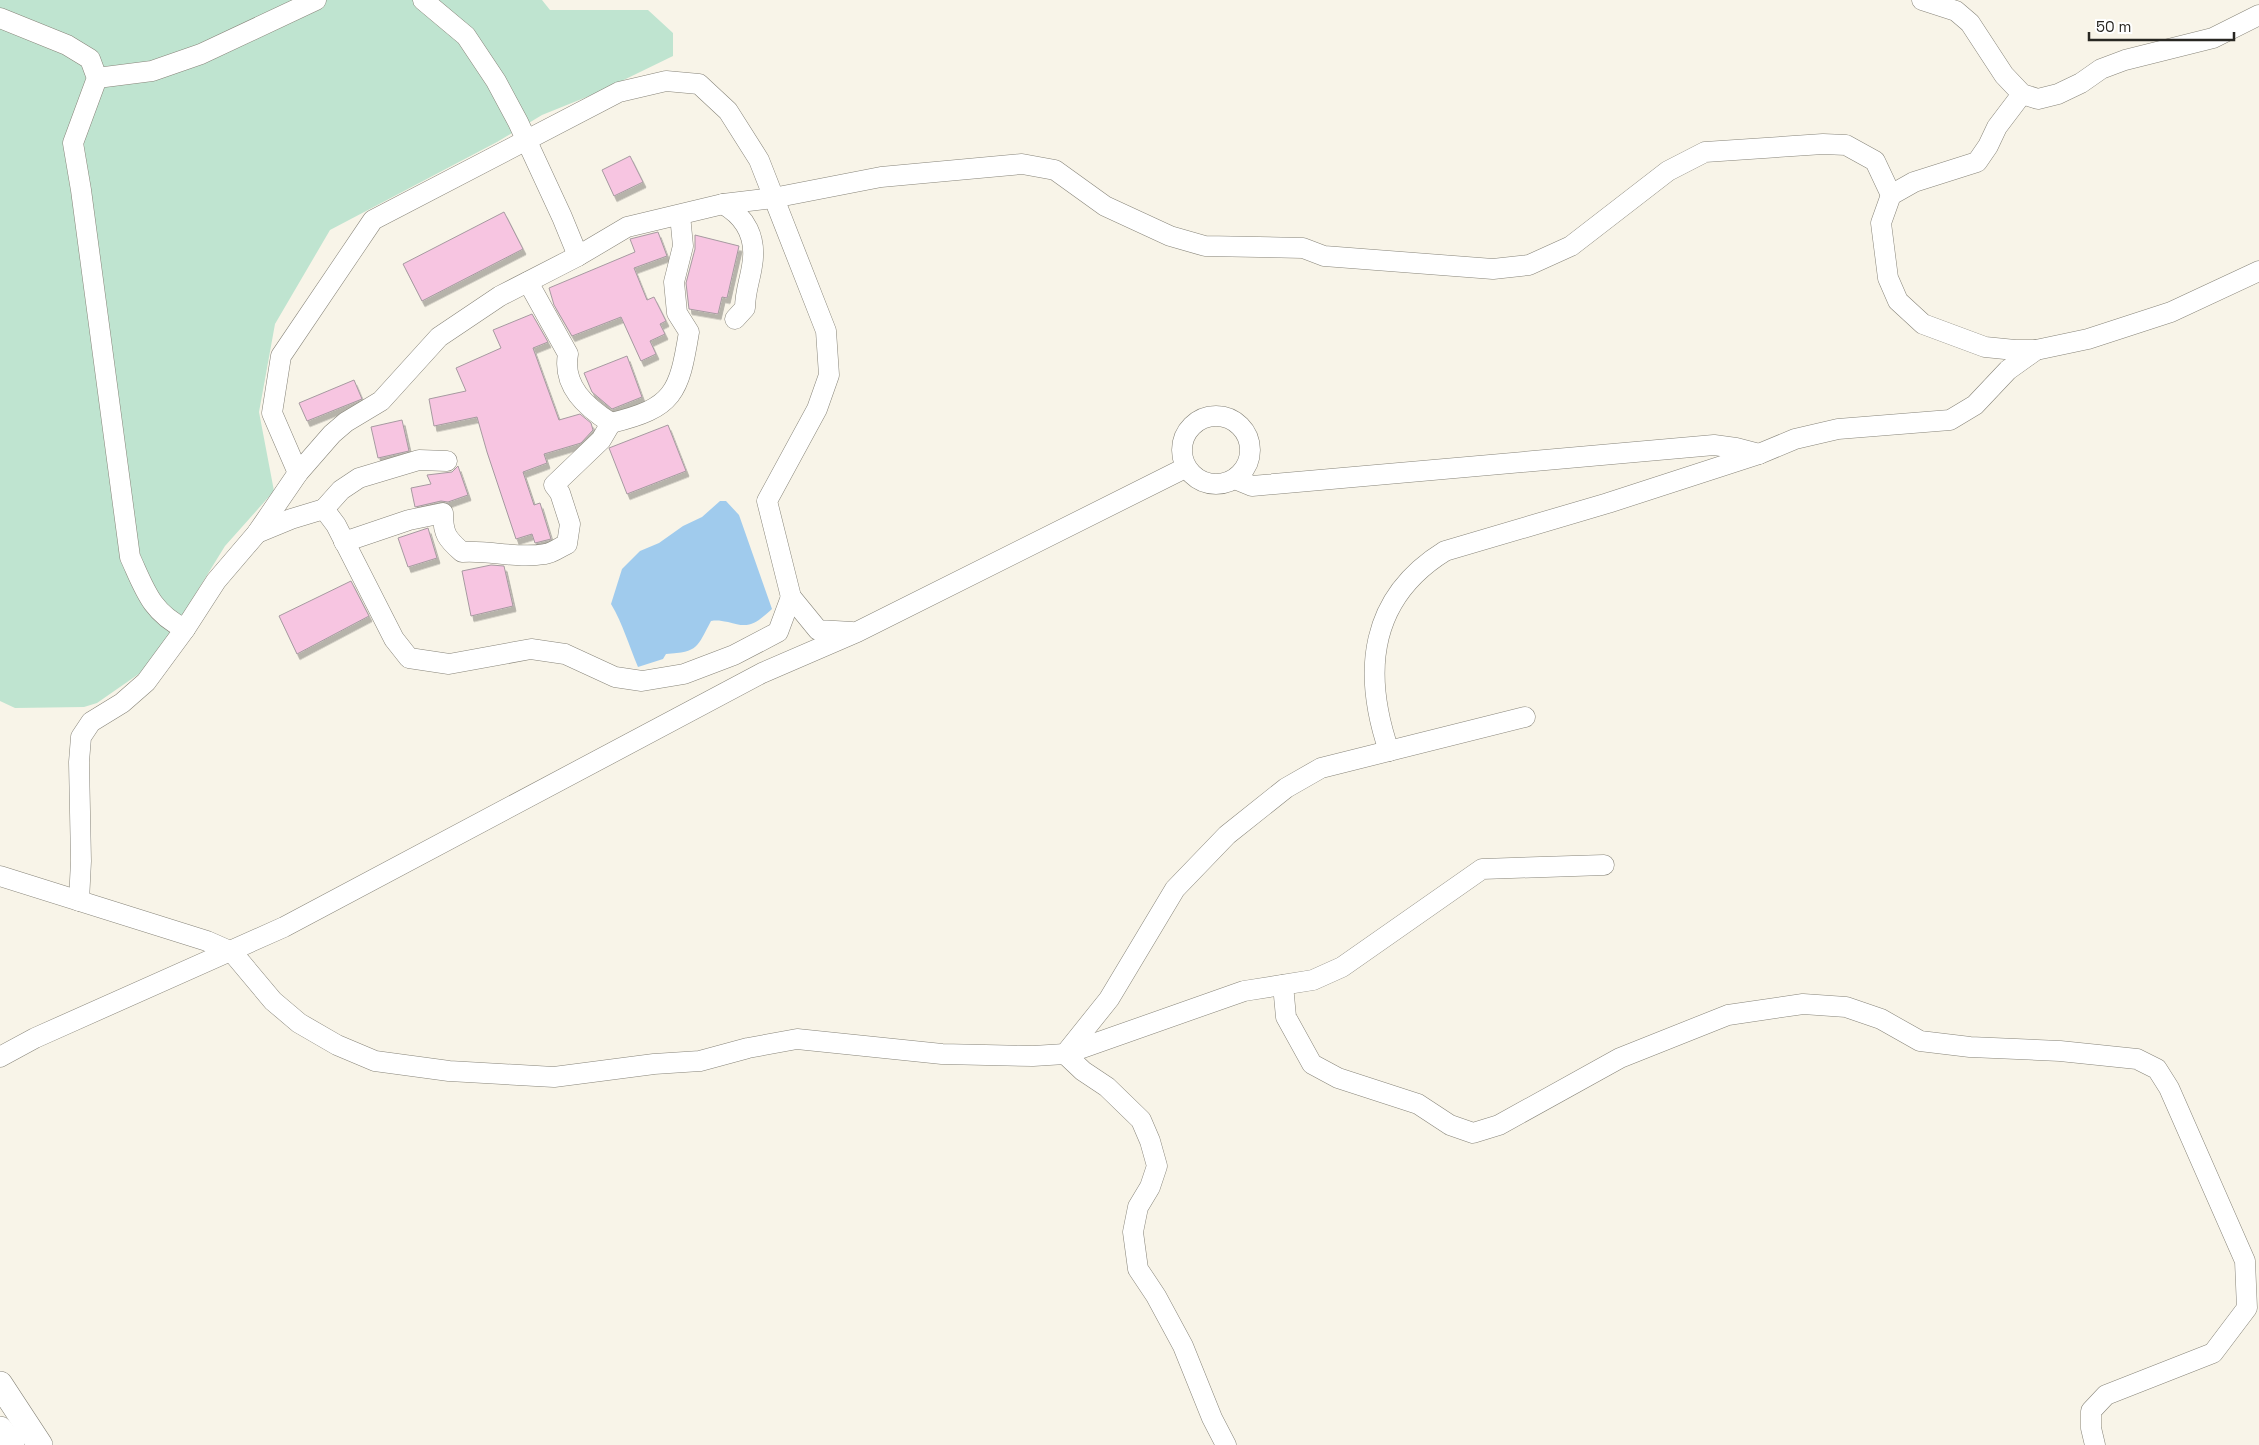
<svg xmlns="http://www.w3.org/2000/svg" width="2259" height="1445" viewBox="0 0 2259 1445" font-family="'Space Grotesk',sans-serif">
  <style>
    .green { fill: #bfe4d0 }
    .water { fill: #a0cbed }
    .building { fill: #f7c5e1; stroke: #a69aa0; filter: url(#shadow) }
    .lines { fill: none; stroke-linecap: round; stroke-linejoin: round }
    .minor-casing { stroke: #878479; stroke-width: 21 }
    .major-casing { stroke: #878479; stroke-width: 26 }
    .minor { stroke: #fff; stroke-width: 20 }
    .major { stroke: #fff; stroke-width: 25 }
  </style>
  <defs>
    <filter id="shadow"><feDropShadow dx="3" dy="5.5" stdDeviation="0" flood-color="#0004"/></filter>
  </defs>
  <rect width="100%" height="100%" fill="#f8f4e8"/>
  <polygon class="green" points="0,0 542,0 550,10 648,10 673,33 673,56 599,92 542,115 497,142 330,230 275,324 259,412 274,491 225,546 178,622 143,671 97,703 84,707 15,708 0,701"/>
  <path class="water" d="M720,501H726L739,515L772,609C755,624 750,629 728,622C721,621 718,620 711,621C697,647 699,652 666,654L663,659L638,667C629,646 623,624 611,604L622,569L640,551L659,543L683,526L702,517Z"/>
  <g class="building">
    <polygon points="630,156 643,182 614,196 602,170"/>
    <polygon points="504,212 523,249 422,301 403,264"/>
    <polygon points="658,232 667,256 634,268 647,300 654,297 666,321 660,324 665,334 650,341 656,354 641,361 621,317 572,336 554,305 549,288 635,252 630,239"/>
    <polygon points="695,235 739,246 727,298 722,297 718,314 689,309 686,283 695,249"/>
    <polygon points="532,314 548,342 533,348 559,420 580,414 591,423 593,430 581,443 544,454 547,463 523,472 534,505 540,503 551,539 535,543 532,534 516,539 487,452 477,417 434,426 429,399 466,391 456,368 501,348 493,330"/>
    <polygon points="627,356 642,397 612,409 592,392 584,373"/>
    <polygon points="354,380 362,399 307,421 299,403"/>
    <polygon points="402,420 409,451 378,458 371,427"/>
    <polygon points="668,425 686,471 627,494 609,448"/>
    <polygon points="458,466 468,495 448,502 441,501 415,507 411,488 431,484 427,475 452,472"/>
    <polygon points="428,528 437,558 408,567 398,538"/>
    <polygon points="491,565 504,566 513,606 471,616 462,571"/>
    <polygon points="351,581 369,616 297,654 279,616"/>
  </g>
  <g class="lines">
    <defs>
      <g id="minor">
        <polyline points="423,0 466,36 496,81 518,122 562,217 578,256"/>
        <polyline points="1922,0 1956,11 1970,23 2004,75 2022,94 2038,99 2058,94 2081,83 2101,69 2125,60 2213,38 2259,15"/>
        <path d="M0,18L67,45L90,59L97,78L73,143L81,190L130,557C145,590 151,612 185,629"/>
        <polyline points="97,78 152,71 201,54 316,0"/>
        <polyline points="2022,94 1997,127 1988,146 1977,162 1914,182 1891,195 1881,223 1888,278 1898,301 1923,324 1985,347 2015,350 2036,350"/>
        <path d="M723,204C746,217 757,238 752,266C750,280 745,292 745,308L735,319"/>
        <path d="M528,282L568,354C562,386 586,407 611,423C674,408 679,393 689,332L677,313L674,282L683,246L680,215"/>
        <circle cx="1216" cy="450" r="34"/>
        <polyline points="298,473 272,413 281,356 373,220 619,92 666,81 699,84 728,111 759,160 826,331 829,375 817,409 767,501 791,597 818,630 852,632"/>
        <polyline points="1235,479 1252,486 1714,445 1736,448 1759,454"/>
        <polyline points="324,509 341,490 359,478 419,460 447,461"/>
        <polyline points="257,533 291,519 324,509 336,525 394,639 409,658 449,664 531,649 565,654 615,677 642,681 684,674 734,655 778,632 791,597"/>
        <path d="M344,542L409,520L443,513C443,534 447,539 462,552C490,550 517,559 545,554C553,553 560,547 567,544L570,524L560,493L554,485L601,440L611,423"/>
        <path d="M1389,751C1362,672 1369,598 1445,551L1608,503L1759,454L1795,439L1838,429L1950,420L1975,405L2008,370L2036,350L2088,339L2171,312L2259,271"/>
        <polyline points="0,876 207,941 232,952 273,1001 299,1023 337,1045 375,1061 449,1071 554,1077 654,1064 700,1061 748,1048 797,1039 942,1054 1033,1056 1065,1054 1244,991 1313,980 1342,967 1482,869 1604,865"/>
        <polyline points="79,901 81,861 79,762 81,737 91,722 122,703 146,682 185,629 216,581 257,533 298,473 332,434 346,422 381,401 439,337 500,296 578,256 627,227 723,204 773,198 881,177 1022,164 1055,170 1105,206 1170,236 1205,246 1303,248 1324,256 1493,269 1529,265 1571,246 1668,171 1705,152 1823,144 1846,145 1875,161 1891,195"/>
        <polyline points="1283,985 1286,1017 1312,1064 1338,1078 1418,1104 1450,1125 1473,1133 1499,1125 1620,1058 1728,1015 1803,1004 1846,1007 1881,1019 1920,1041 1970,1047 2060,1051 2137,1059 2157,1069 2169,1088 2245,1261 2247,1308 2213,1353 2106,1395 2091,1411 2091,1428 2095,1445"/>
        <polyline points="0,1057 35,1038 284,927 762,673 857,632 1185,468"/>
        <polyline points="1226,1445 1212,1418 1183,1346 1156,1296 1138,1269 1133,1232 1138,1207 1150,1187 1157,1166 1150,1141 1141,1120 1107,1087 1083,1071 1065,1054 1109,999 1175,889 1227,835 1286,788 1321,768 1525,717"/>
      </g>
      <g id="major">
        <polyline points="0,1384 40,1445"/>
        <polyline points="0,1429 12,1445"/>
      </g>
    </defs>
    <use href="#minor" class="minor-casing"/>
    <use href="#major" class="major-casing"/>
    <use href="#minor" class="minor"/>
    <use href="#major" class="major"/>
  </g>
  <path d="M2089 32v8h145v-8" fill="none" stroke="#282722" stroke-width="2.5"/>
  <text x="2096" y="32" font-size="15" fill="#282722" stroke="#ffffff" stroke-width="4" paint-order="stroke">50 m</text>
</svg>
